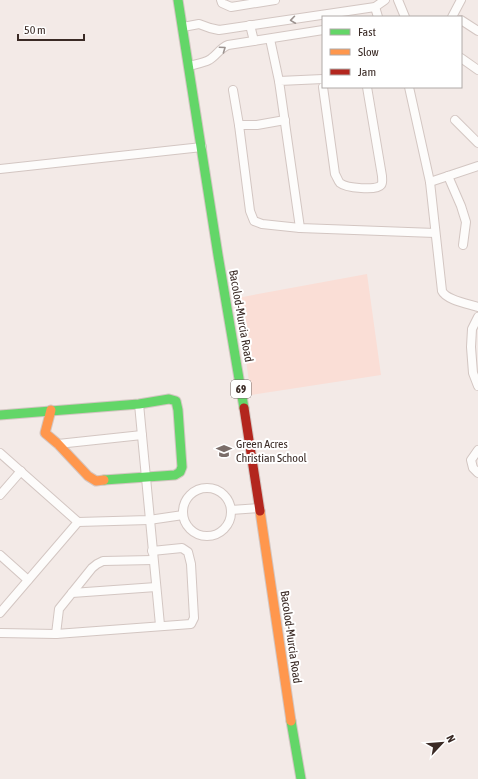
<svg xmlns="http://www.w3.org/2000/svg" width="478" height="779" viewBox="0 0 478 779" font-family="'Asap Condensed',sans-serif">
  <style>
    .built { fill: #faded6 }
    .lines { fill: none; stroke-linecap: round; stroke-linejoin: round }
    .street-casing { stroke: #d3c6c2; stroke-width: 10 }
    .fast-casing { stroke: #d3c6c2; stroke-width: 11 }
    .slow-casing { stroke: #d3c6c2; stroke-width: 11 }
    .jam-casing { stroke: #d3c6c2; stroke-width: 11 }
    .street { stroke: #fdfcfb; stroke-width: 8 }
    .fast { stroke: #63d668; stroke-width: 9 }
    .slow { stroke: #ff974d; stroke-width: 9 }
    .jam { stroke: #b3261e; stroke-width: 9 }
    .oneway { stroke: #9c9390 }
    .labels { text-anchor: middle; stroke-width: 4; stroke-linejoin: round; paint-order: stroke }
    .shield { fill: #fff; stroke: #756a66; stroke-width: 1 }
    .shield-label { font-size: 11px; font-weight: bold; fill: #3a2a25 }
    .street-label { font-size: 12px; fill: #3a2a25; stroke: #fff }
    .poi-label { font-size: 12px; fill: #3a2a25; stroke: #fff; text-anchor: start }
  </style>
  <rect width="100%" height="100%" fill="#f3eae7"/>
  <polygon class="built" points="367,274 381,375 251,395 237,298"/>
  <g class="lines">
    <defs>
      <g id="street">
        <polyline points="221,0 222,3 231,7 275,0"/>
        <polyline points="398,0 405,17"/>
        <polyline points="375,7 378,17"/>
        <polyline points="452,17 461,0"/>
        <polyline points="461,20 478,31"/>
        <polyline points="250,25 254,41"/>
        <polyline points="183,27 199,24 210,28 219,30 226,29 375,7 385,0"/>
        <polyline points="270,39 279,81"/>
        <polyline points="461,58 478,70"/>
        <path d="M189,66C196,64 203,63 209,60C216,56 220,48 228,45L323,30"/>
        <path d="M323,87L335,174C337,177 338,181 340,183C346,188 377,191 381,185C383,183 382,179 382,176L367,87"/>
        <path d="M409,87L430,182L442,291C446,300 469,304 478,307"/>
        <polyline points="233,90 239,125 250,211 254,221 262,224 300,228 435,233"/>
        <polyline points="455,120 478,143"/>
        <polyline points="239,125 257,125 285,120"/>
        <polyline points="0,169 202,147"/>
        <polyline points="448,176 461,206 466,222 463,245"/>
        <polyline points="430,182 478,166"/>
        <polyline points="300,228 279,81 323,79"/>
        <polyline points="478,317 472,329 471,347 473,373 478,386"/>
        <polyline points="139,404 160,625"/>
        <polyline points="58,444 142,435"/>
        <polyline points="478,450 471,460 473,468 478,473"/>
        <polyline points="0,453 78,522 149,520 183,515"/>
        <circle cx="207" cy="512" r="24"/>
        <polyline points="0,495 21,471"/>
        <polyline points="231,510 260,508"/>
        <polyline points="0,555 28,580"/>
        <polyline points="72,593 156,587"/>
        <polyline points="0,613 78,522"/>
        <polyline points="0,633 56,634 191,624 194,618 191,564 188,552 182,548 152,551"/>
        <polyline points="56,634 59,609 92,568 97,564 103,561 153,560"/>
      </g>
      <g id="fast">
        <polyline points="178,0 218,255 244,408"/>
        <polyline points="0,415 139,404 169,399 176,401 178,410 182,467 180,472 175,475 104,480"/>
        <polyline points="291,721 301,779"/>
      </g>
      <g id="slow">
        <polyline points="51,410 45,433 58,444 88,476 96,481 104,480"/>
        <polyline points="260,511 291,721"/>
      </g>
      <polyline id="jam" points="244,408 260,511"/>
    </defs>
    <use href="#street" class="street-casing"/>
    <use href="#fast" class="fast-casing"/>
    <use href="#slow" class="slow-casing"/>
    <use href="#jam" class="jam-casing"/>
    <use href="#street" class="street"/>
    <use href="#fast" class="fast"/>
    <use href="#slow" class="slow"/>
    <use href="#jam" class="jam"/>
  </g>
  <defs><path id="oneway-chevron" d="M-2-3.5L2.5 0L-2 3.5" fill="none" stroke-width="1.6" stroke-linecap="round" stroke-linejoin="round"/></defs>
  <g class="oneway">
    <use href="#oneway-chevron" transform="translate(293 20) rotate(172)"/>
    <use href="#oneway-chevron" transform="translate(223 49) rotate(-35)"/>
  </g>
  <defs>
    <symbol id="school-bare" viewBox="-9 -9 18 18"><path d="M0-5L7-2L0 1L-7-2ZM-4 1L0 2.5L4 1V4Q0 6-4 4Z" fill="#7b6d69" stroke="#fff" stroke-width="2.5" paint-order="stroke"/></symbol>
  </defs>
  <g fill-rule="evenodd">
    <use href="#school-bare" x="213" y="440" width="22" height="22"/>
  </g>
  <g class="labels">
    <rect class="shield" x="231" y="380" width="20" height="18" rx="3"/>
    <g class="shield-label">
      <text x="241" y="393">69</text>
    </g>
    <g class="street-label">
      <text transform="translate(241 316) rotate(80)" y="4">Bacolod-Murcia Road</text>
      <text transform="translate(291 637) rotate(82)" y="4">Bacolod-Murcia Road</text>
    </g>
    <g class="poi-label">
      <text x="236" y="448">Green Acres<tspan x="236" dy="14">Christian School</tspan></text>
    </g>
  </g>
  <rect x="322" y="16" width="140" height="72" fill="#ffffff" stroke="#b0aaa8"/>
  <rect x="330" y="29" width="20" height="6" fill="#63d668" stroke="#b0aaa8"/>
  <text x="358" y="36" font-size="12" fill="#3a2a25">Fast</text>
  <rect x="330" y="49" width="20" height="6" fill="#ff974d" stroke="#b0aaa8"/>
  <text x="358" y="56" font-size="12" fill="#3a2a25">Slow</text>
  <rect x="330" y="69" width="20" height="6" fill="#b3261e" stroke="#b0aaa8"/>
  <text x="358" y="76" font-size="12" fill="#3a2a25">Jam</text>
  <g transform="translate(442 743) rotate(64)" stroke="#ffffff" stroke-width="3" paint-order="stroke">
  <path d="M0-3L7 15L0 10L-7 15Z" fill="#3a2a25"/>
  <text y="-6" font-size="11" font-weight="bold" text-anchor="middle" fill="#3a2a25">N</text>
  </g>
  <path d="M18 34v6h66v-6" fill="none" stroke="#3a2a25" stroke-width="2"/>
  <text x="24" y="34" font-size="12" fill="#3a2a25" stroke="#ffffff" stroke-width="3" paint-order="stroke">50 m</text>
</svg>
